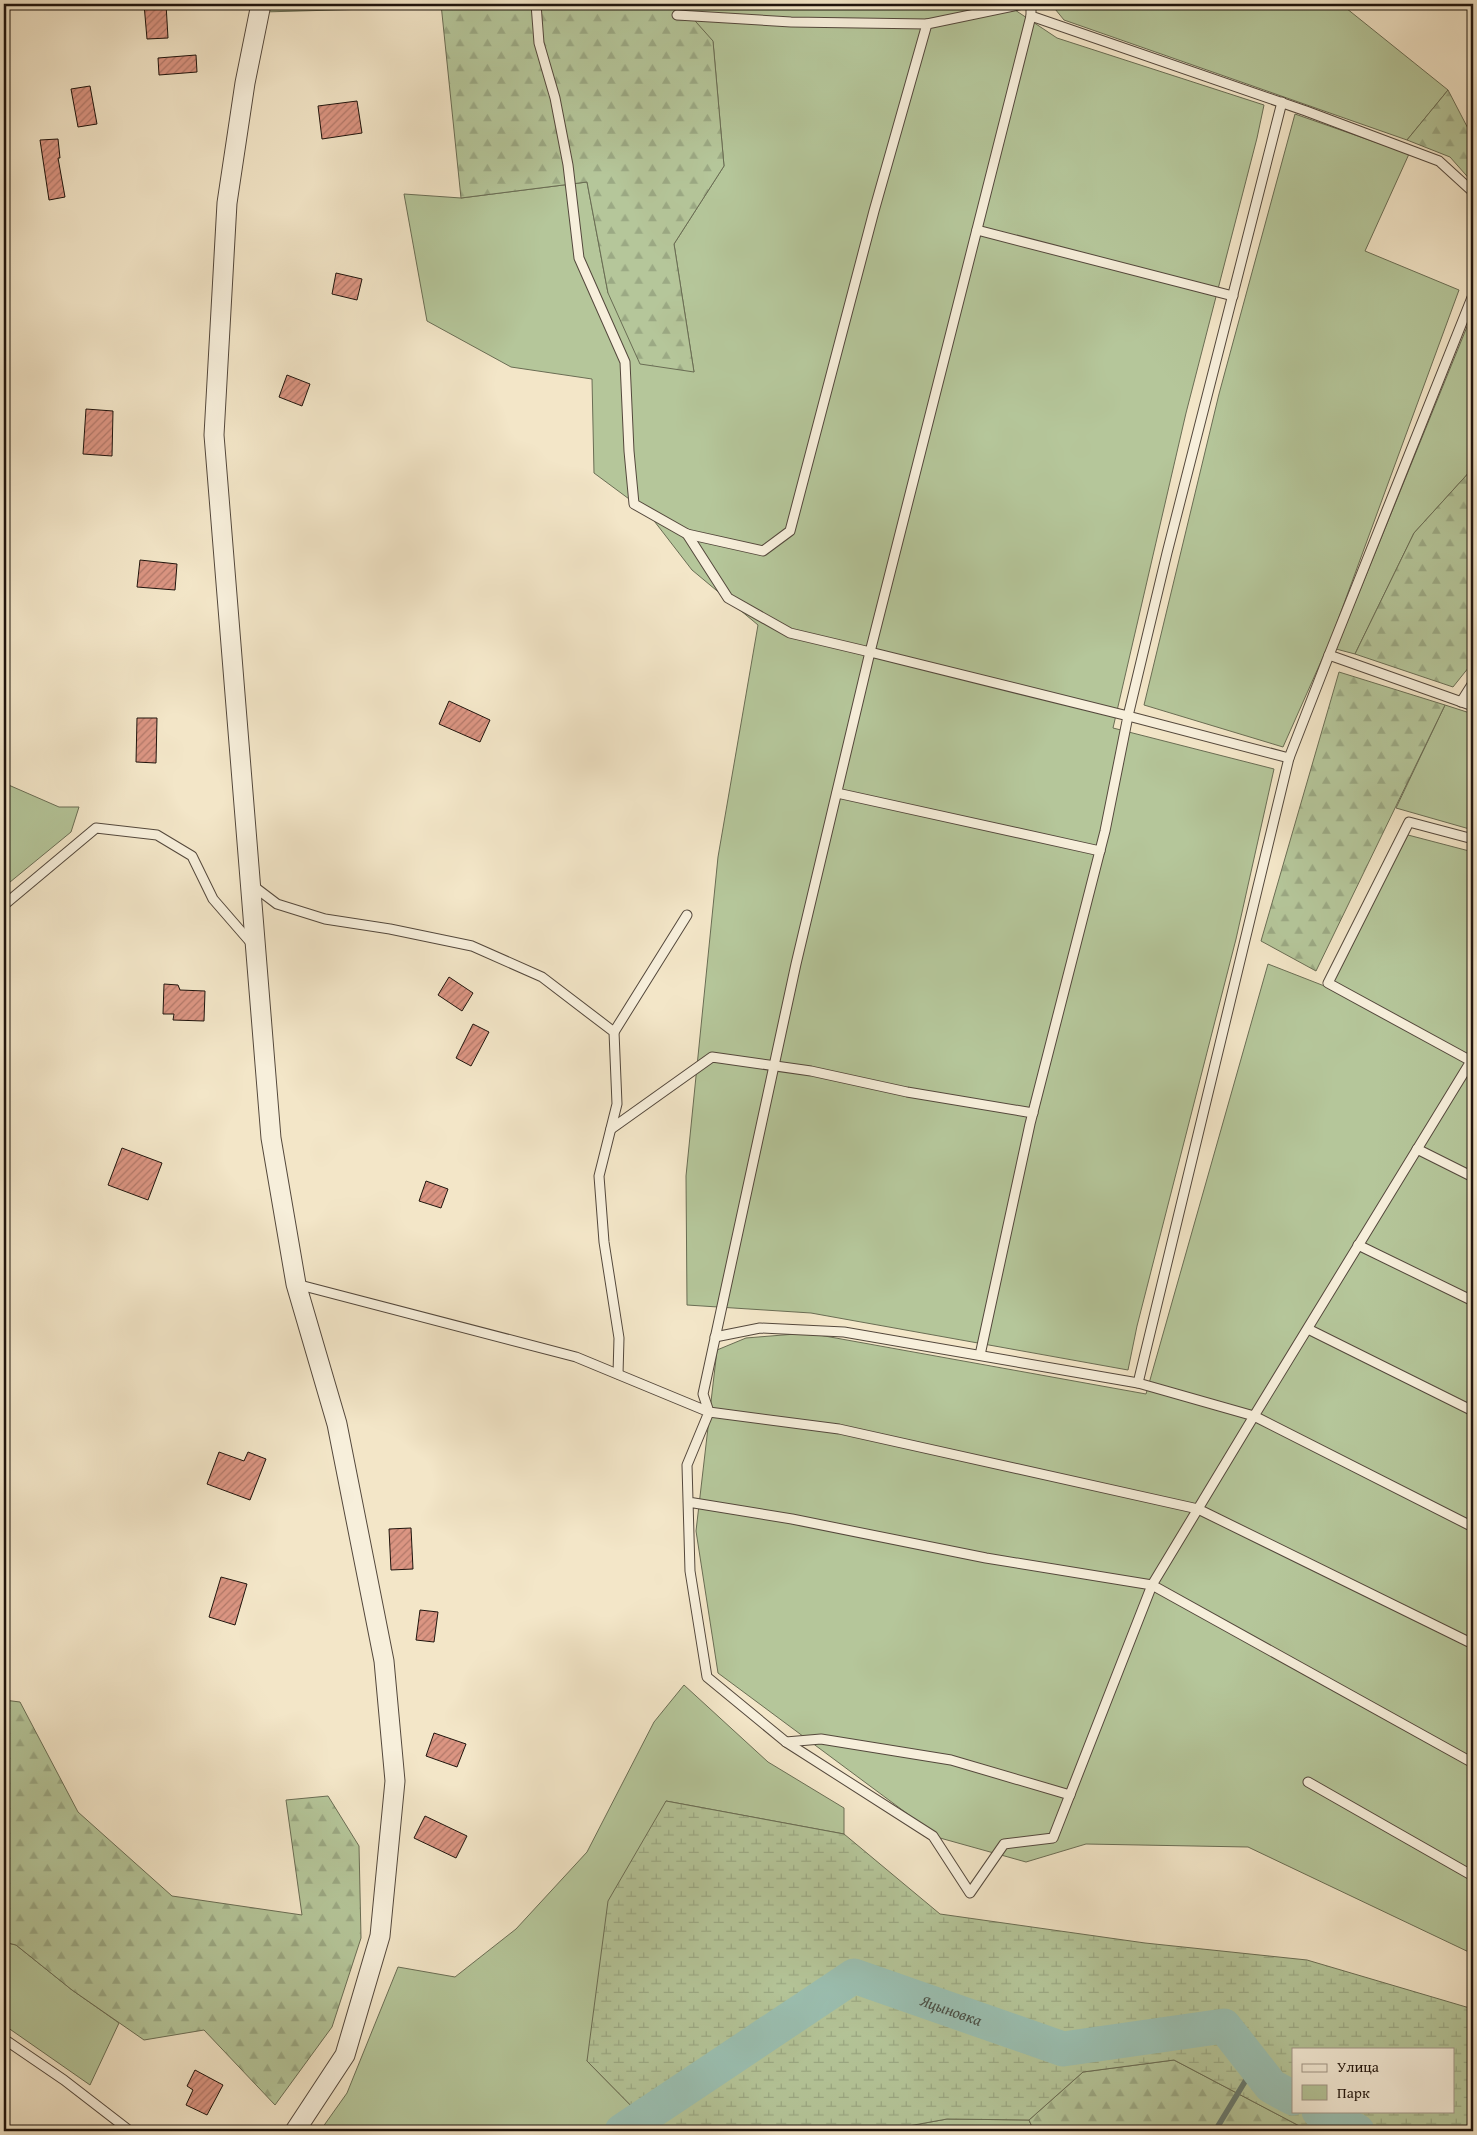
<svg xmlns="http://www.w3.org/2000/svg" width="1477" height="2135" viewBox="0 0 1477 2135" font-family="'Gentium Book Plus',serif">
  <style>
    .green { fill: #b5c69a; stroke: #6a6d54 }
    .forest { fill: url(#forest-firs); stroke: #6a6d54 }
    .wetland { fill: url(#wetland-marsh); stroke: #6a6d54; fill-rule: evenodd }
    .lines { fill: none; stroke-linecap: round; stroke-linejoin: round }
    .stream { stroke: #697b70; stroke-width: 5.5 }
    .river { stroke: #9bc0b2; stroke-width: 35 }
    .building { fill: url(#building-hatch); stroke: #1f140d }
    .lane-casing { stroke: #54483c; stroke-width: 11 }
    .street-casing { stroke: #54483c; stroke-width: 21 }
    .lane { stroke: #f7efdb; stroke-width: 9 }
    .street { stroke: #f7efdb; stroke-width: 19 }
    .labels { text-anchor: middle; stroke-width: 5; stroke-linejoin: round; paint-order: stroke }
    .water-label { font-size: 16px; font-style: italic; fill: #4a5047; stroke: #f7efdb }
  </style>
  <defs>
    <pattern id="forest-firs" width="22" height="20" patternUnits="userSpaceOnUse" patternTransform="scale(1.25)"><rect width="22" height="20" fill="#b5c69a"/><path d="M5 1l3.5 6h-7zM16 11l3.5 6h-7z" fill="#9ba984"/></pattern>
    <pattern id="wetland-marsh" width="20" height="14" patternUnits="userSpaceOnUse" patternTransform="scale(1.25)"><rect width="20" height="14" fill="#b5c69a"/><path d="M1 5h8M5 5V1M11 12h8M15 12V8" fill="none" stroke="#9ba984"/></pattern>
    <pattern id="building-hatch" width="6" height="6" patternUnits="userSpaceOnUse" patternTransform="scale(1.25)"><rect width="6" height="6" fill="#db9582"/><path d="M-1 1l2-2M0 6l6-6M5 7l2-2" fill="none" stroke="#b17869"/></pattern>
  </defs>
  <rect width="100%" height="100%" fill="#f3e6c8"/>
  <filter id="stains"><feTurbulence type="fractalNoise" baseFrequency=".004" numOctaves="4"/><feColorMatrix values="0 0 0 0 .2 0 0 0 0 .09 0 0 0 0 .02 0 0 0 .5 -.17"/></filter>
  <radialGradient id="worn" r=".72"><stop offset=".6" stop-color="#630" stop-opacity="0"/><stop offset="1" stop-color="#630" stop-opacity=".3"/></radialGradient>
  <g class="green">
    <polygon points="269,4 441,4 441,7 263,12"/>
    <polygon points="680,4 1016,4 1015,10 1057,38 1264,105 1257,138 1186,413 1113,728 1274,769 1236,939 1137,1326 1128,1370 811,1313 687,1305 686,1176 718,857 758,625 692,570 648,513 594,473 592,379 511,367 427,321 404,194 461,198 587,182 608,293 694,372 674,244 724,166 713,42"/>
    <polygon points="1051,4 1341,4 1448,90 1407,140 1064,20"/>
    <polygon points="1295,114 1409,154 1365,251 1459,290 1331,639 1283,747 1144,705 1219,394"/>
    <polygon points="1473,312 1473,468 1414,533 1355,654 1336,649"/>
    <polygon points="1445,705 1473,714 1473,830 1396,808"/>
    <polygon points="4,783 59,807 79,807 71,832 4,887"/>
    <polygon points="1408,835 1473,852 1473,1954 1248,1847 1086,1844 1026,1862 940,1838 718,1673 696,1531 717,1350 746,1338 808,1333 1146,1394 1268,964 1327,987"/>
    <polygon points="684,1685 768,1762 844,1808 844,1834 666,1801 587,2061 656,2131 320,2131 347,2093 398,1967 455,1977 516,1929 587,1852 654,1722"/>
    <polygon points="4,1942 16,1945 72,1990 119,2023 90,2085 4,2025"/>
    <polygon points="947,2119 1029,2120 1034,2131 881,2131"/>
  </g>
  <g class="forest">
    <polygon points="441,4 680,4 713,41 724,166 674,244 694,372 640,364 608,293 587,182 461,198"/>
    <polygon points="1448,90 1473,138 1473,183 1450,157 1407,140"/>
    <polygon points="1473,468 1473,662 1453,687 1355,654 1414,533"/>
    <polygon points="1339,672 1445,705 1316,971 1261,941"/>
    <polygon points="4,1700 20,1702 78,1812 172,1896 302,1915 286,1800 328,1796 359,1846 361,1938 332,2027 275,2105 204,2030 144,2040 72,1990 16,1945 4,1942"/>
    <polygon points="1174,2060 1309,2131 1034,2131 1029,2120 1083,2072"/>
  </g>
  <path class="wetland" d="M666,1801L844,1834L940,1914L1145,1943L1307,1960L1473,2009V2131H1309L1174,2060L1083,2072L1029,2120L947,2119L881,2131H656L587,2061L608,1901ZM1293,2049H1453V2111H1293Z"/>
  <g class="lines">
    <polyline class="stream" points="1215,2131 1255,2065"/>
    <g class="river">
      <polyline points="1319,2111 1357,2131"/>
      <path id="s1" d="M622,2131L854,1976L1063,2049L1224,2026L1271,2086L1293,2098"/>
    </g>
  </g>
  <g class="building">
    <polygon points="144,4 166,4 168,38 147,39"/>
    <polygon points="196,55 197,72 159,75 158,58"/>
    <polygon points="90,86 97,124 78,127 71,89"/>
    <polygon points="357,101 362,133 322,139 318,106"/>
    <polygon points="58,139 60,158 58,158 65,197 49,200 40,140"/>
    <polygon points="336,273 362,279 357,300 332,294"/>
    <polygon points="287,375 310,384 302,406 279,397"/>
    <polygon points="86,409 113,411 112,456 83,454"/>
    <polygon points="140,560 177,564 175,590 137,587"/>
    <polygon points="449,701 490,720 480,742 439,724"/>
    <polygon points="137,718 157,718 156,763 136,762"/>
    <polygon points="449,977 473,993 462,1011 438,995"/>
    <polygon points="164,984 178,985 180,990 205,991 204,1021 173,1020 174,1014 163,1014"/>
    <polygon points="473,1024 489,1032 471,1066 456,1058"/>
    <polygon points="122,1148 162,1163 148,1200 108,1185"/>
    <polygon points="426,1181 448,1189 441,1208 419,1201"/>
    <polygon points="219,1452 244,1461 248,1452 266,1459 250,1500 207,1484"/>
    <polygon points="411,1528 413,1569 391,1570 389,1529"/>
    <polygon points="221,1577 247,1584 235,1625 209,1617"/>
    <polygon points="420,1610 438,1612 434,1642 416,1640"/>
    <polygon points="434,1733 466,1744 457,1767 426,1756"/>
    <polygon points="425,1816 467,1836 456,1858 414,1838"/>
    <polygon points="195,2070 223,2085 207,2115 186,2105 193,2090 187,2086"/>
  </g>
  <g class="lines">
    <defs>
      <g id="lane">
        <polyline points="536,4 539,43 555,98 568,165 579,258 625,362 629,451 634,504 687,534 728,598 790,633 870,652 1031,16"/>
        <polyline points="1031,4 1031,16 1306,111 1439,161 1473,192"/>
        <polyline points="677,15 791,22 927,24"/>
        <polyline points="1282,102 1167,553 1128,716 1289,758 1329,655"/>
        <polyline points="977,230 1233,296"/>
        <polyline points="1473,295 1329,655 1473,706"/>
        <polyline points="687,534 763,551 790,531 874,211 927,24 1023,4"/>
        <polyline points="1461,702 1473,683"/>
        <polyline points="1289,758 1138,1383 1254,1416 1471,1061 1328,983 1409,822 1473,839"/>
        <polyline points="837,793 1100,851"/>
        <polyline points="252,885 277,904 325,919 390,929 472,946 542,977 614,1032 617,1104 599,1176 604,1242 619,1338 618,1374"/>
        <polyline points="4,905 96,828 157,835 192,856 213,899 252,944"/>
        <polyline points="614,1032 687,915"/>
        <polyline points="611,1129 712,1057 811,1071 907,1092 1033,1113"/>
        <polyline points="1417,1149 1473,1177"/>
        <polyline points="1358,1245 1473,1301"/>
        <polyline points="296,1284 576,1357 709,1412 687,1465 690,1571 707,1677 786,1742 933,1836 970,1893 1004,1844 1053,1838 1152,1585 986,1558 792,1519 688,1502"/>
        <polyline points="1308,1329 1473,1411"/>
        <polyline points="715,1337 760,1328 844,1332 1138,1383"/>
        <polyline points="980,1355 1030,1124 1105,831 1128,716 870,652 796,964 703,1394 709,1412 839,1429 1198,1509 1473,1644"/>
        <polyline points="1473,1527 1254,1416 1152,1585 1473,1763"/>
        <polyline points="786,1742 821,1739 951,1760 1070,1795"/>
        <polyline points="1308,1782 1473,1876"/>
        <polyline points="4,2039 64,2080 130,2131"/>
      </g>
      <polyline id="street" points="261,4 245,83 227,203 214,435 271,1138 296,1284 337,1424 384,1661 395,1781 380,1936 345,2055 295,2131"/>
    </defs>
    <use href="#lane" class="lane-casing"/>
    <use href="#street" class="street-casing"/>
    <use href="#lane" class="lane"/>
    <use href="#street" class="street"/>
  </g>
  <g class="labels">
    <g class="water-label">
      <text dy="6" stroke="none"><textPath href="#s1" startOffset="382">Яцыновка</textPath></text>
    </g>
  </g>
  <rect width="1477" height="2135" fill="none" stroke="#f3e6c8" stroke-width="20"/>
  <rect x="5" y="5" width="1467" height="2125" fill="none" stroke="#1f140d" stroke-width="2.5"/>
  <rect x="10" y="10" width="1457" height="2115" fill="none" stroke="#1f140d"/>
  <rect x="1292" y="2048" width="162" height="65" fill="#f7efdb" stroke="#a19789"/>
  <rect x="1302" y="2064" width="25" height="8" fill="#f7efdb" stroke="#a19789"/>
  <text x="1337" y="2072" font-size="15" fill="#1f140d">Улица</text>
  <rect x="1302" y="2085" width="25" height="15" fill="#b5c69a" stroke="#a19789"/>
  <text x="1337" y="2098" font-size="15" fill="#1f140d">Парк</text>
  <rect width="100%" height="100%" filter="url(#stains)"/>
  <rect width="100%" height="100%" fill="url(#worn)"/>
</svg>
